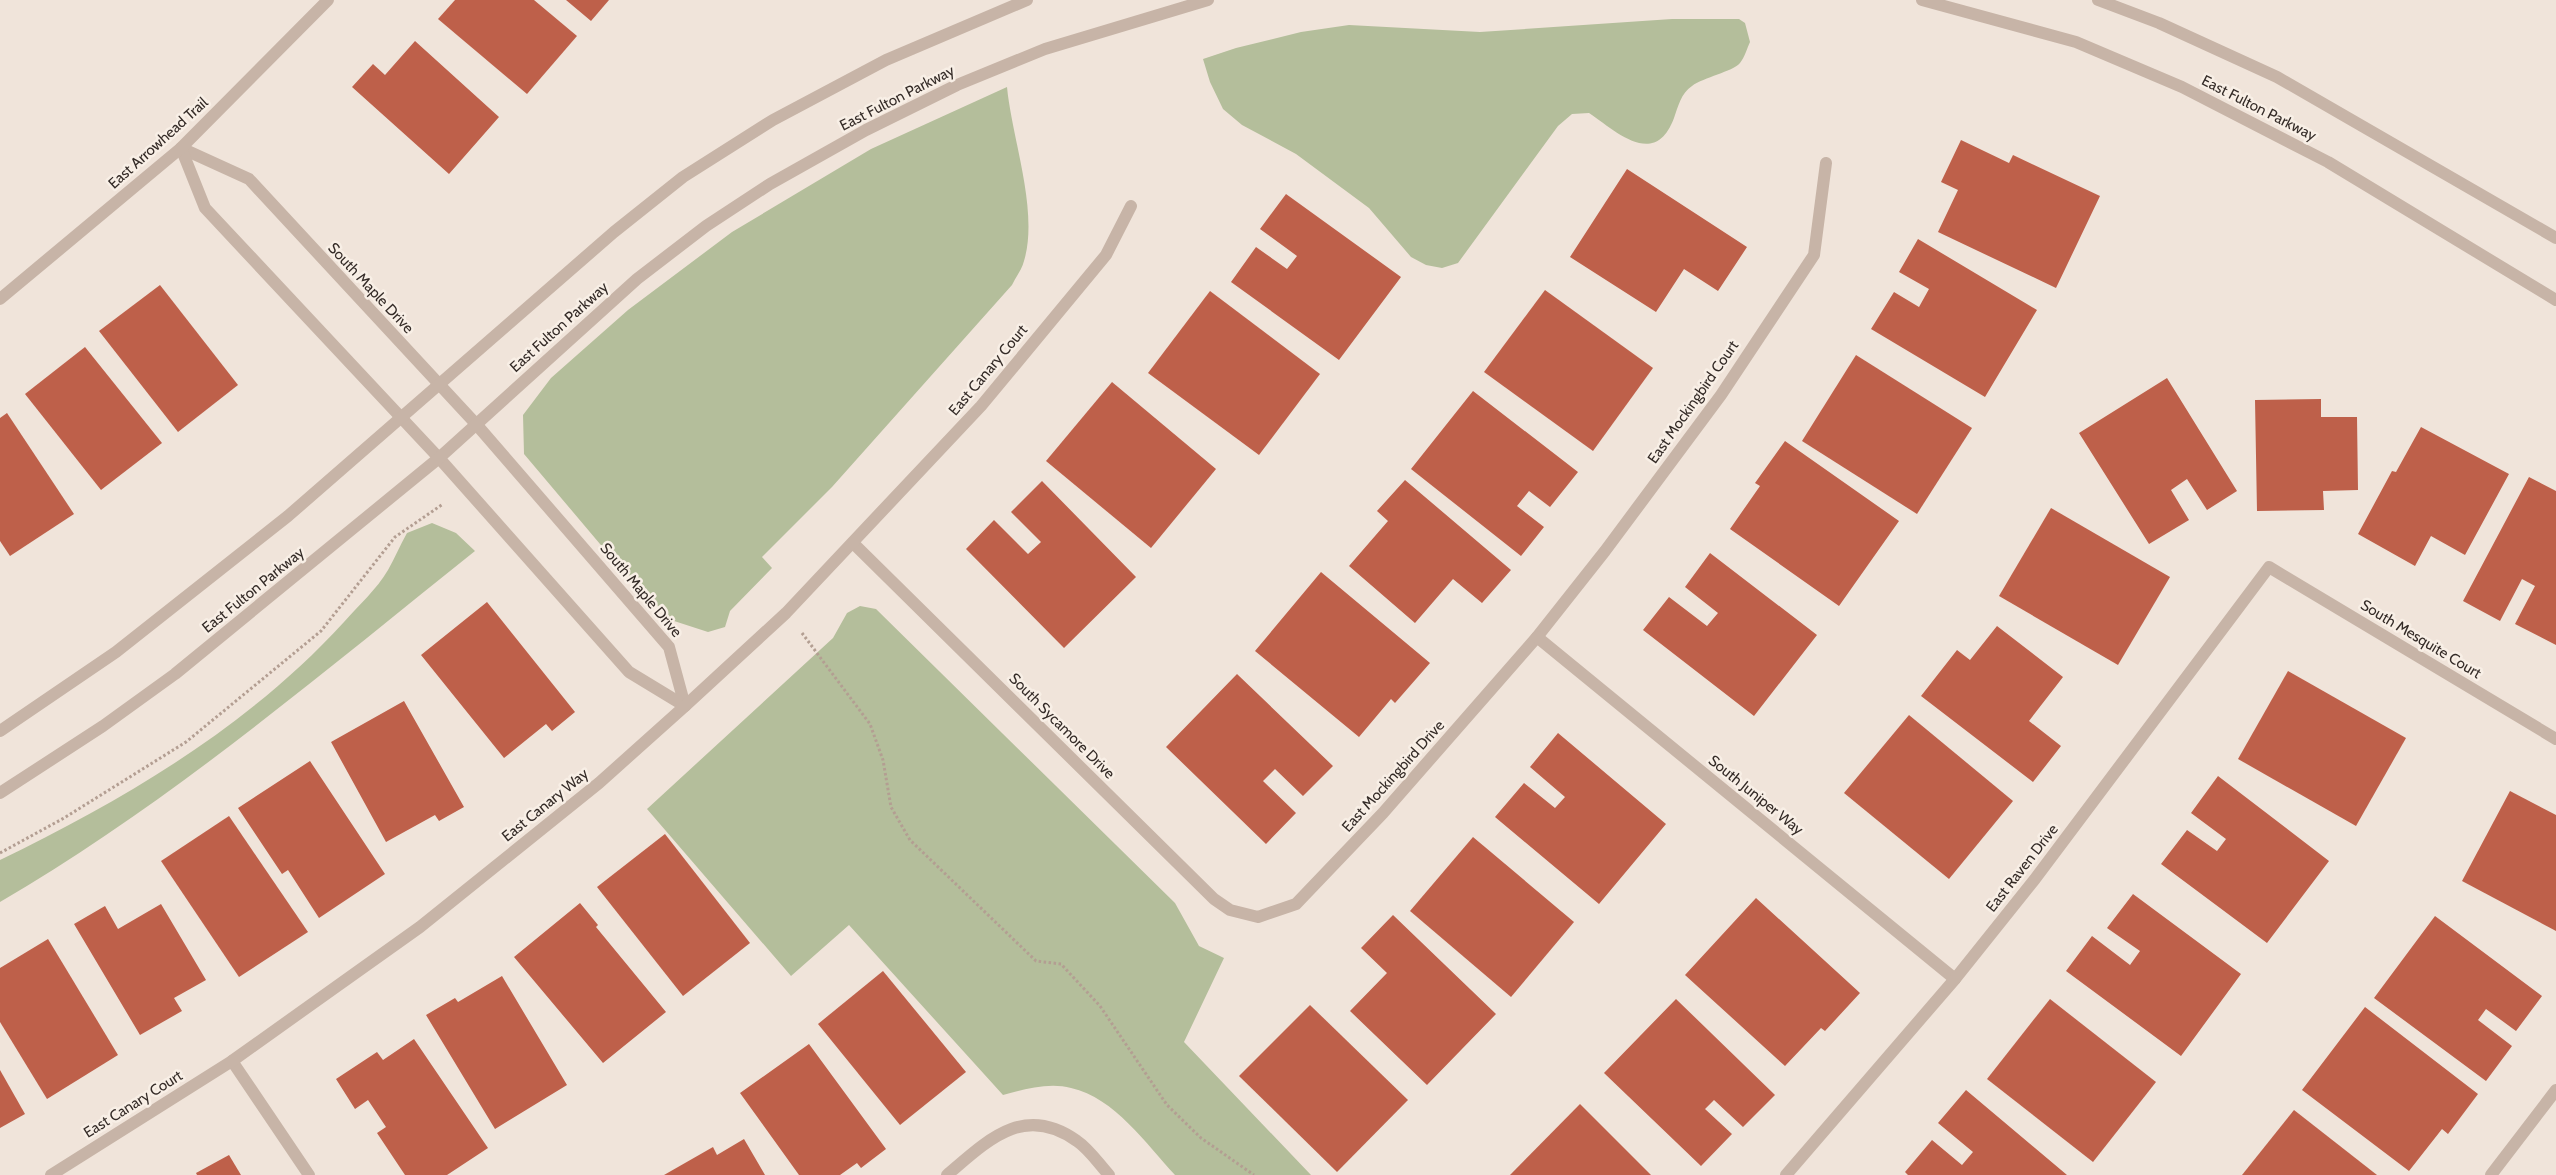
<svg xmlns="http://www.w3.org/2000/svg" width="2556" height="1175" viewBox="0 0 2556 1175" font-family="Cabin,sans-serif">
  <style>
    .green { fill: #b4be9b }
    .building { fill: #be604a }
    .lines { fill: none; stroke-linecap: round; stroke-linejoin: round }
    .path { stroke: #b39e92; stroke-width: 3; stroke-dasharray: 2.5 2.5; stroke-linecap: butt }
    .minor { stroke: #c7b4a7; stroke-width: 12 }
    .labels { text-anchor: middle; stroke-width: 5; stroke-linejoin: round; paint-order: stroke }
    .street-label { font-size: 15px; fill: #342b27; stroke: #f8efe6 }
  </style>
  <rect width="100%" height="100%" fill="#f0e4da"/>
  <g class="green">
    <path d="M1672,19H1739L1745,23L1750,42C1747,48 1745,57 1740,63C1732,72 1704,77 1692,86C1681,93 1678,107 1674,118C1655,169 1617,132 1589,113L1572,114L1558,126L1458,263L1442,268L1426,265L1411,257L1369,208L1296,154L1242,125L1223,109L1210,82L1203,59L1236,48L1301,32L1349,25L1480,32Z"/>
    <path d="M1007,87C1012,139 1039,211 1024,261C1022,269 1016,277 1012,285L832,487L762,557L772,568L730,611L725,627L708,632L671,620L600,544L524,454L523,415L551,378L628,310L732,232L871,149Z"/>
    <path d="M432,523L456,533L475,551C322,673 170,803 0,902V860C126,799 249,726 344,622C358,606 377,589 388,570C395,558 400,545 407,533Z"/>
    <path d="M860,606L876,609L1175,903L1199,946L1224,958L1184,1042L1311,1175H1175C1146,1144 1115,1098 1071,1088C1050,1082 1024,1089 1003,1095L849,925L791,976L647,809L833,638L847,613Z"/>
  </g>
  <g class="building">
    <polygon points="455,0 534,0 577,36 527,94 438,19"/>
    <polygon points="566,0 609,0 591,21"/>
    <polygon points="415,41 499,117 449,174 352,87 373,64 385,75"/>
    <polygon points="1961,140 2009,163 2013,155 2100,196 2056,288 1938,232 1958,190 1941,182"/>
    <polygon points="1627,169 1747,247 1718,291 1684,269 1656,312 1570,257"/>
    <polygon points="1286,194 1401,277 1339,360 1231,282 1256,247 1287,269 1297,256 1260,229"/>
    <polygon points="1918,239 2037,310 1985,397 1871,329 1894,292 1919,307 1929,289 1899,272"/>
    <polygon points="160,285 238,385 178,432 99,331"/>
    <polygon points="1545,290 1653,368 1593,451 1484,372"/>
    <polygon points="1210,291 1320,374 1259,455 1148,373"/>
    <polygon points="85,347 162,443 101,490 25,394"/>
    <polygon points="1856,355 1972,428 1917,514 1802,441"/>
    <polygon points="2167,378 2237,491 2207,510 2187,479 2171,490 2189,520 2149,544 2079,433"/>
    <polygon points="1112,382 1216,469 1151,548 1046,461"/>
    <polygon points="1473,391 1578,472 1550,507 1529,491 1517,506 1544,527 1521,556 1411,469"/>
    <polygon points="2321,399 2321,417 2357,417 2358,490 2323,491 2324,510 2257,511 2255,400"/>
    <polygon points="7,413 74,514 10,556 0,541 0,418"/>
    <polygon points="2421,427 2509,474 2465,555 2431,536 2415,566 2358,534 2392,471 2396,472"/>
    <polygon points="1785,441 1899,521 1839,606 1730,529 1760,486 1755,483"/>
    <polygon points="2529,477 2556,491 2556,645 2515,624 2535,586 2522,579 2500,621 2463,601"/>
    <polygon points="1405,480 1511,570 1482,603 1453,579 1415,623 1349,566 1388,521 1377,511"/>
    <polygon points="1042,481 1136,577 1064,648 966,549 994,520 1028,554 1041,542 1011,512"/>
    <polygon points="2051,508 2170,577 2118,665 1999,596"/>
    <polygon points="1710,553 1817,635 1754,716 1643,630 1669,597 1707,626 1718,613 1685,587"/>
    <polygon points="1321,572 1430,663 1395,703 1391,699 1359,737 1255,651"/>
    <polygon points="487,602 575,712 552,731 546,724 504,758 421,655"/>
    <polygon points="1997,626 2063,677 2029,721 2061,746 2033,782 1921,696 1957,650 1970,660"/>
    <polygon points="2288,671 2406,738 2356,826 2238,759"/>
    <polygon points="1237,674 1333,766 1303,796 1275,769 1263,781 1296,813 1266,844 1166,747"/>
    <polygon points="404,701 464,807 439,821 435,815 386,842 331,742"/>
    <polygon points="1909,715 2013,801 1949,879 1844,793"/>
    <polygon points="1558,733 1666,824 1599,904 1495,817 1524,783 1555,808 1565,797 1530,767"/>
    <polygon points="310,761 385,874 319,918 288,870 282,874 238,808"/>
    <polygon points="2218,776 2329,861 2267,943 2161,864 2187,830 2217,851 2226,839 2191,813"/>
    <polygon points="2510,791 2556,815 2556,931 2462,881"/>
    <polygon points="229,816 308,932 239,977 161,861"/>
    <polygon points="665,834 750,943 683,996 597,887"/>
    <polygon points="1473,837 1574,922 1511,997 1410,911"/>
    <polygon points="2133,894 2241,974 2181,1056 2066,971 2092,936 2130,965 2140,951 2107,928"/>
    <polygon points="1756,898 1860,993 1825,1031 1821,1028 1785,1066 1685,975"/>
    <polygon points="580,903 598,925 596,927 666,1012 603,1063 514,957"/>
    <polygon points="161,904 206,980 174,998 182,1011 140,1035 74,924 105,906 118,929"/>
    <polygon points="1393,915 1496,1014 1427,1085 1350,1011 1387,973 1361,948"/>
    <polygon points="2435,916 2542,996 2516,1031 2486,1009 2478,1020 2512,1046 2486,1081 2374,998"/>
    <polygon points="48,939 118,1055 47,1099 0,1022 0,968"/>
    <polygon points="883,971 966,1072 900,1125 818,1024"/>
    <polygon points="502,976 567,1085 495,1129 426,1015 455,998 458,1002"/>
    <polygon points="1676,999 1775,1095 1743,1127 1714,1100 1705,1109 1732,1134 1701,1166 1604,1073"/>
    <polygon points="2050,999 2156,1082 2093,1162 1987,1079"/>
    <polygon points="1310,1005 1408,1100 1337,1172 1239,1076"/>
    <polygon points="2365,1007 2478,1094 2448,1134 2442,1129 2409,1171 2302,1090"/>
    <polygon points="414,1039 488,1148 447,1175 405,1175 377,1133 386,1127 368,1100 355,1109 336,1079 377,1052 383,1060"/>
    <polygon points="809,1044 886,1149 861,1168 857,1163 840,1175 799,1175 740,1093"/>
    <polygon points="0,1070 25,1114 0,1128"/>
    <polygon points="1966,1090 2067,1175 1908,1175 1905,1172 1932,1140 1962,1165 1973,1152 1938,1123"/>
    <polygon points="1580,1104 1651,1175 1510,1175"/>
    <polygon points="2294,1110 2377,1175 2242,1175"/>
    <polygon points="744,1139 765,1175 664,1175 713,1147 717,1155"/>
    <polygon points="229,1155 241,1175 197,1175 196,1173"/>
  </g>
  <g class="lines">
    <g class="path">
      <polyline points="802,633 870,724 883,760 891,807 910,840 1036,961 1061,964 1100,1006 1167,1105 1201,1138 1254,1175"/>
      <polyline points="0,853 64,818 186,742 321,631 395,537 443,504"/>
    </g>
    <g class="minor">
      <polyline points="1922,0 2076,42 2182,87 2328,162 2556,300"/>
      <polyline points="2098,0 2159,23 2277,77 2556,238"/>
      <polyline points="181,148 249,179 476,424 669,647 685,706"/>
      <polyline points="181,148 205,208 439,458 629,672 685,706"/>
      <polyline points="0,299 181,148 328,0"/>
      <polyline points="853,543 1214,899 1230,910 1258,917 1296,904 1383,813 1537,637 1605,551 1721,395 1814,255 1826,163"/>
      <polyline points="1537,637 1955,979"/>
      <polyline points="0,731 116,652 288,516 614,232 683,177 773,120 886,60 1027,0"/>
      <polyline points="0,793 103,726 175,674 439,458 637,279 706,226 770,184 866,130 957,85 1045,49 1208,0"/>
      <polyline points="232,1061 309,1175"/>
      <polyline points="51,1175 232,1061 420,927 599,783 685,706 786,613 981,406 1106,255 1131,206"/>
      <path d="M947,1175C988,1140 1024,1103 1077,1141C1089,1149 1099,1164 1109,1175"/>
      <polyline points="1786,1175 1955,979 2035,879 2269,567 2556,739"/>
      <polyline points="2491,1175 2556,1090"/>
    </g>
  </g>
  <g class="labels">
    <g class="street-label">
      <text transform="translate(897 98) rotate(-27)" y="5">East Fulton Parkway</text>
      <text transform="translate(2259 108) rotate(27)" y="5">East Fulton Parkway</text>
      <text transform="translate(158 143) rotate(-42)" y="5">East Arrowhead Trail</text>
      <text transform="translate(371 288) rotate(47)" y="5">South Maple Drive</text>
      <text transform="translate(559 327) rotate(-42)" y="5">East Fulton Parkway</text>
      <text transform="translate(988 370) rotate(-50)" y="5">East Canary Court</text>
      <text transform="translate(1693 402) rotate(-55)" y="5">East Mockingbird Court</text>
      <text transform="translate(253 590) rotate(-39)" y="5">East Fulton Parkway</text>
      <text transform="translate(641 590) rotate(50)" y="5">South Maple Drive</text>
      <text transform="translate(2421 639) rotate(31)" y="5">South Mesquite Court</text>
      <text transform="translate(1062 726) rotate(45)" y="5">South Sycamore Drive</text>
      <text transform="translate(1393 776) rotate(-48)" y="5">East Mockingbird Drive</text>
      <text transform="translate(1756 795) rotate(39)" y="5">South Juniper Way</text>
      <text transform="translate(545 805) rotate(-39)" y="5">East Canary Way</text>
      <text transform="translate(2022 868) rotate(-52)" y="5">East Raven Drive</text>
      <text transform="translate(133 1104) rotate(-32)" y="5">East Canary Court</text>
    </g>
  </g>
</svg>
